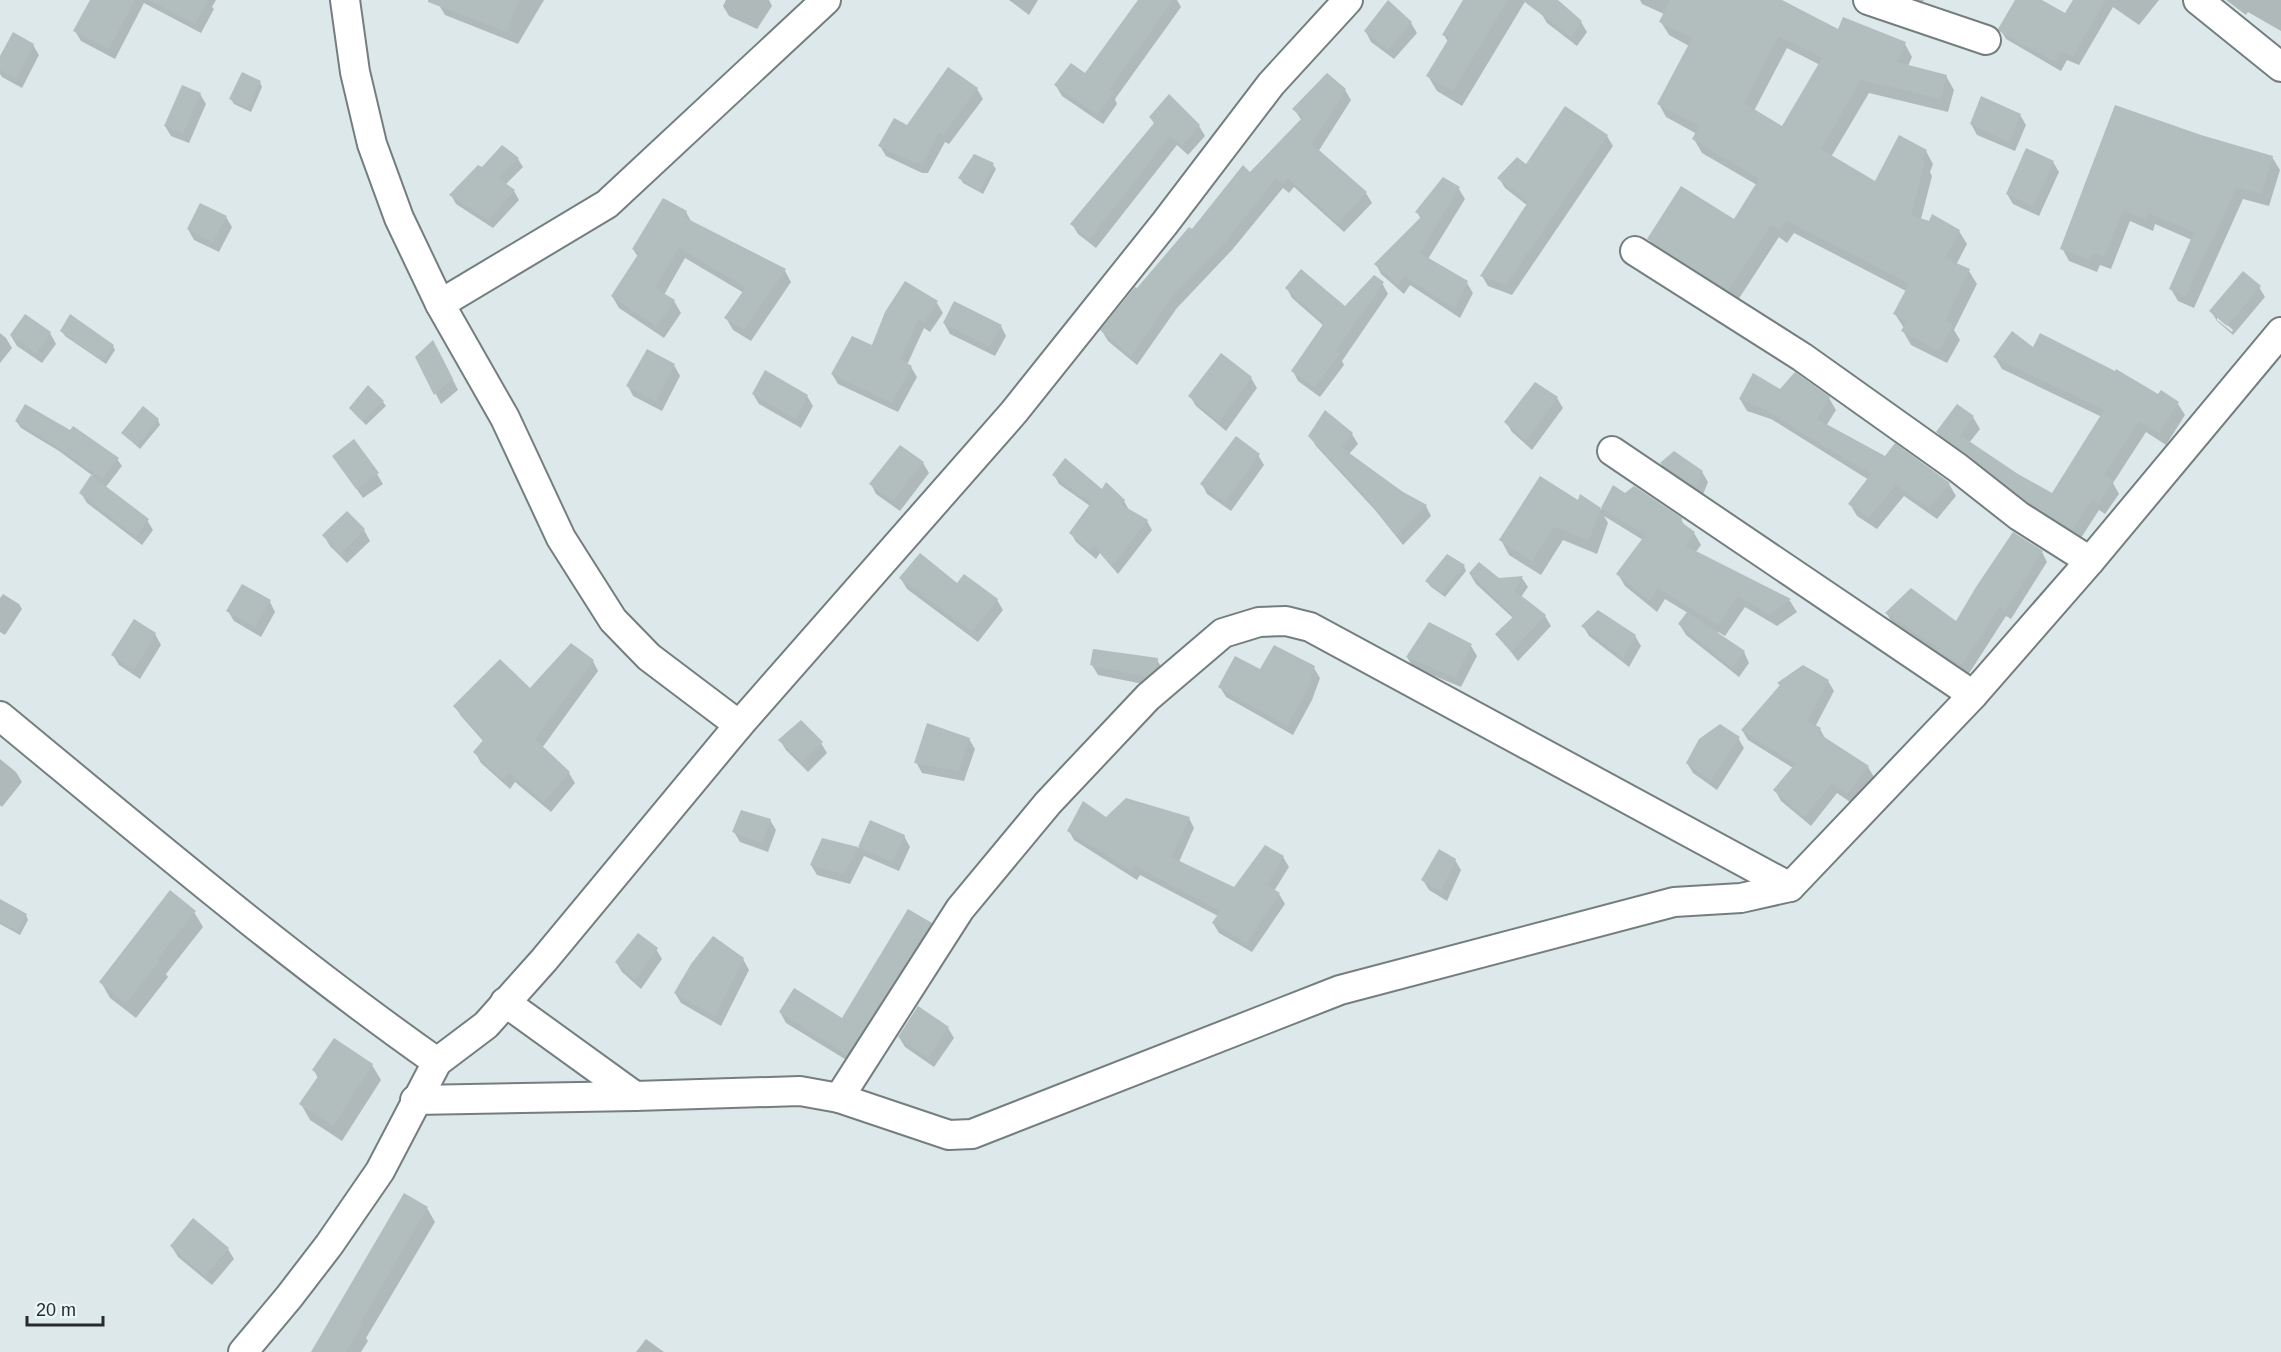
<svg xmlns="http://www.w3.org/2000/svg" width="2281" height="1352" viewBox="0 0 2281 1352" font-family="Arial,sans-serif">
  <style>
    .shadow { fill: #0003; fill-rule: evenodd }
    .building { fill: #b2bdbe; fill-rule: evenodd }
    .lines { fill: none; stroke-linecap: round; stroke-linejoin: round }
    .minor-casing { stroke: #747e80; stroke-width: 32 }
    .minor { stroke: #fff; stroke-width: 28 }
  </style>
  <rect width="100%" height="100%" fill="#dce8e9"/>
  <g class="shadow">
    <polygon points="91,0 216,0 212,7 214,9 201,33 144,3 115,59 81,41 75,31"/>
    <polygon points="441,0 544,0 518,44 445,15 439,5"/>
    <polygon points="726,0 769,0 772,6 757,29 729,16 723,6"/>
    <polygon points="1009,0 1038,0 1029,15"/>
    <polygon points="1141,0 1177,0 1181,7 1115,99 1117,104 1103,124 1062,96 1056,86 1086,75"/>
    <polygon points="1465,0 1526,0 1462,106 1437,91 1428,76 1448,42 1444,35"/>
    <polygon points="1551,0 1556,0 1581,22 1587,32 1577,46 1547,23 1541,13"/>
    <path d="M1640,0H1779L1839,31L1905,44L1912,57L1908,66L1946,76L1954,90L1948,112L1869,93L1831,157L1876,183L1926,151L1933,164L1930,172L1932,176L1921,219L1959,231L1967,244L1956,265L1969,271L1977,284L1954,330L1960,340L1947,363L1911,345L1903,331L1904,328L1895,314L1906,291L1794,233L1787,243L1779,237L1736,303L1657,253L1649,239L1734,221L1757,185L1702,153L1694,139L1697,134L1666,117L1659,104L1689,46L1669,35L1661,22L1664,14L1642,4ZM1787,48L1820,65L1782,128L1754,111Z"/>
    <polygon points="1897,0 1924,0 1919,9"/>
    <polygon points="2016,0 2039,0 2066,15 2076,0 2159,0 2139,25 2113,7 2079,65 2067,60 2061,71 2006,39 2000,29"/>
    <polygon points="2226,0 2281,0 2281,31 2248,12 2246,15"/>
    <polygon points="1411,23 1417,33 1394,59 1371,42 1366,32"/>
    <polygon points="33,45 39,55 22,88 2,77 0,74 0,60"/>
    <polygon points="1327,75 1345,90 1351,100 1318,152 1366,193 1372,203 1344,232 1294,187 1289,193 1283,188 1232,250 1177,308 1137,365 1108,341 1102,331 1192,231 1302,121 1294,109"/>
    <polygon points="260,82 262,87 251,112 234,104 231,99"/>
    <polygon points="977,89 983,99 949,144 945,142 928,173 922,173 886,156 880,146 907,127"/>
    <polygon points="200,94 206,104 189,143 171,136 165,126"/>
    <polygon points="2020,115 2026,125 2015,151 1977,135 1971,124"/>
    <polygon points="1150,117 1199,126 1205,136 1188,155 1177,145 1096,248 1078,234 1072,224 1155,125"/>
    <polygon points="1607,136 1613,146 1512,295 1488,286 1482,276 1528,206 1505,188 1499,178"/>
    <polygon points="2200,136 2272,157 2280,170 2269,206 2243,199 2194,308 2178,301 2171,289 2192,240 2155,224 2153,231 2130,221 2111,269 2100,265 2097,272 2069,261 2062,248"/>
    <polygon points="518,159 523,167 505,185 514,191 519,200 493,228 456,204 451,195 482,169"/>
    <polygon points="2053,162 2059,172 2039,216 2013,204 2007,194"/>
    <polygon points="993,165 996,169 983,194 963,183 960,178"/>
    <polygon points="1444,179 1459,189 1465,199 1428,259 1467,283 1473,293 1460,318 1410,285 1404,294 1381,274 1376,264 1421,219 1417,212"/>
    <polygon points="686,212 692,223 785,271 791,282 751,341 733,330 726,318 744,293 685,258 664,295 674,301 681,313 664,338 619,308 612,296 638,257 633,249"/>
    <polygon points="226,217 232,227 219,252 194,240 188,229"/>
    <polygon points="1382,283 1388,294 1342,361 1344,365 1320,397 1298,381 1293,371 1324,326 1292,298 1287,288 1345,308"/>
    <path d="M2259,287L2265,297L2233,335L2217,321L2211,311ZM2217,316L2233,330L2232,332L2217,320Z"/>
    <polygon points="937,303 943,313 930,332 924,328 907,365 911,367 917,377 898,412 838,384 832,374"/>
    <polygon points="25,316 50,333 56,344 42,363 17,346 11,336"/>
    <polygon points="944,323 1001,326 1006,336 995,356 950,334"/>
    <polygon points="62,331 113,346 115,350 106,364 65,336"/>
    <polygon points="0,333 6,338 12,348 0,363"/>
    <polygon points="2034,349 2159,396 2161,392 2178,404 2185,415 2166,445 2146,432 2113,483 2119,494 2105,514 2099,510 2079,541 2037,514 1944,444 1938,432 1958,406 1973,417 1980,429 1969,443 2018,476 2053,495 2102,417 2002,369 1995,357"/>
    <polygon points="439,352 458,390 441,404 417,357"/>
    <polygon points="1221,355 1251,378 1257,388 1226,431 1196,406 1190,396"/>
    <polygon points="674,365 680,376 662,411 633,396 628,386"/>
    <polygon points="1780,391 1829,398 1836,410 1826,426 1885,458 1949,484 1956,496 1937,519 1904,496 1877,529 1857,516 1850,504 1869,480 1771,419 1747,411 1740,399"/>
    <polygon points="753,394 807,396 813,406 801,428 759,404"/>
    <polygon points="1557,398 1563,408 1532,450 1512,432 1506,422"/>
    <polygon points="383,402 386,406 366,425 354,413"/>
    <polygon points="1325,412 1352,434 1358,444 1349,454 1402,493 1426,506 1431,516 1403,545 1375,510 1316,446 1310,436"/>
    <polygon points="158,420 160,425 140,449 123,433"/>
    <polygon points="16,421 117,459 122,466 105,488 147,520 153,530 142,545 87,503 81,493 93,476 59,451 21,428"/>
    <polygon points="1258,455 1264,465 1231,511 1207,494 1202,484"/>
    <polygon points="923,463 929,473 900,511 876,494 871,484"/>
    <polygon points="1661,464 1702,472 1708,482 1702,497 1667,473"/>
    <polygon points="340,466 377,474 383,484 363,498"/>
    <polygon points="1054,475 1102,491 1124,501 1129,510 1147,521 1152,530 1118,574 1100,553 1096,559 1076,542 1071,533 1090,506 1059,484"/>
    <polygon points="1613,487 1625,495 1681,519 1685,527 1694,533 1701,545 1695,553 1790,601 1797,612 1777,626 1745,607 1725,636 1718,632 1717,634 1744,652 1749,663 1739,677 1686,635 1680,625 1688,613 1665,599 1657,612 1625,586 1618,574 1643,540 1604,516 1608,523 1597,554 1563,540 1541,575 1509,555 1501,540 1578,502 1581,496 1601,510"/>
    <polygon points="347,513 364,530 370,541 347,563 330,546 324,536"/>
    <polygon points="2042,552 2047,562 2011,619 2006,616 1968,675 1952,666 1943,657 1893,624 1887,614 1956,623"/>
    <polygon points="1464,566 1466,571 1445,597 1430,586 1427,581"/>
    <polygon points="1470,574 1499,579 1522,578 1528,587 1521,597 1545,616 1551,626 1518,661 1497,634 1513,618 1476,584"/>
    <polygon points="901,579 997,600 1003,610 978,642 907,589"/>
    <polygon points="3,594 19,604 22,609 5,635 0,632 0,598"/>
    <polygon points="270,602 275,612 261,637 234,621 228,611"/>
    <polygon points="134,621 155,634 161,645 140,679 119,665 113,655"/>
    <polygon points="1583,626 1635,636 1641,646 1629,667 1589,636"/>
    <polygon points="1471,646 1477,656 1461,687 1413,667 1407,657"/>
    <polygon points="1157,660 1163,670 1153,686 1098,675 1092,665"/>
    <polygon points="593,661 598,671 542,748 569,773 575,783 551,812 515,782 510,789 481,763 475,752 484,742 461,716 455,706 530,691"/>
    <polygon points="1314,668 1320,678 1312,700 1293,735 1226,697 1220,687 1261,671"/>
    <polygon points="1828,681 1834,691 1815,727 1820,729 1826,740 1868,767 1874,777 1853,804 1837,793 1811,826 1781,801 1775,790 1793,768 1748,740 1742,730 1781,687 1779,684"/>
    <polygon points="1738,738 1744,748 1717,790 1693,773 1687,763"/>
    <polygon points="969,739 975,749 964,781 922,773 916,762"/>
    <polygon points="780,740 821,743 827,753 808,772 786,750"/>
    <polygon points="0,759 16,772 22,782 2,807 0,805"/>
    <polygon points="1189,818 1194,828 1179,862 1235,889 1283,857 1289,867 1274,891 1279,894 1285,904 1252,952 1219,933 1213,923 1218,916 1140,875 1137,880 1074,840 1069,831 1106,819"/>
    <polygon points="770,820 776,830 768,852 740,842 734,832"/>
    <polygon points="871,822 904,836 910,847 899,871 864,856 850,884 817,875 811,865 823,839 859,848"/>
    <polygon points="1455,860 1461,870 1447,901 1429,890 1423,880"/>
    <polygon points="0,901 26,915 28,920 20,935 0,924"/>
    <polygon points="194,912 203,927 166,974 168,977 136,1018 110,998 101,982"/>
    <polygon points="930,924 936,934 853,1064 786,1023 780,1012 843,1020"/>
    <polygon points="656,949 662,959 641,989 622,972 616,962"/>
    <polygon points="743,959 749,970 721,1026 681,1003 675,993"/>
    <polygon points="948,1028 954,1038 934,1067 905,1047 899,1037"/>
    <polygon points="372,1065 381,1080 342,1141 310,1120 301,1104 318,1078 314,1070"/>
    <polygon points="405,1195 427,1208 435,1222 366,1338 368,1341 361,1352 312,1352"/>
    <polygon points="172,1247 228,1249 234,1259 212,1285 178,1257"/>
    <polygon points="646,1339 664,1352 636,1352"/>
  </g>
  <g class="building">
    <polygon points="90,0 135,0 109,49 73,31"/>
    <polygon points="149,0 208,0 195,24"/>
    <polygon points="428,0 519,0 507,32 428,2"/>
    <polygon points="1138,0 1173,0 1109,90 1113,92 1097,115 1054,85 1071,63 1085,73"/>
    <polygon points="1388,0 1412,22 1388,50 1364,31"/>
    <polygon points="1463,0 1508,0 1453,91 1426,76 1449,38 1442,35"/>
    <polygon points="1522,0 1558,0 1582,21 1571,37"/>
    <path d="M1670,0H1782L1838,29L1843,17L1906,42L1897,62L1947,75L1941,99L1861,80L1821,149L1875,181L1899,135L1927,150L1922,159L1925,161L1911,215L1929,221L1932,214L1960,230L1945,258L1970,269L1945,321L1953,325L1939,351L1901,331L1907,321L1893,314L1909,284L1786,220L1780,230L1771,225L1728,291L1647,239L1681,186L1734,219L1759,179L1692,139L1699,126L1657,104L1692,38L1659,22ZM1779,36L1822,58L1782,126L1744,103Z"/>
    <polygon points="2015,0 2042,0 2065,13 2073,0 2106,0 2073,56 2061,51 2055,62 1999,31 1998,29"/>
    <polygon points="13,32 34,44 16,79 0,70 0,56"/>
    <polygon points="948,67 978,88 943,135 939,133 923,163 915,163 878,146 894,118 907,125"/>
    <polygon points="242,72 261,81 248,108 229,99"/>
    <polygon points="1327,73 1346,89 1312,144 1367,192 1338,223 1288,178 1283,184 1276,178 1227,240 1172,297 1131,356 1100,330 1135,287 1137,288 1189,227 1192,229 1243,165 1250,172 1303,117 1292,109"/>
    <polygon points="182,85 201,93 183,134 164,126"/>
    <polygon points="1169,94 1200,125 1182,146 1170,136 1090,239 1070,224 1155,122 1149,117"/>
    <polygon points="1981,96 2021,114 2009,142 1970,124"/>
    <polygon points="2115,105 2201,135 2273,156 2262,194 2236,187 2214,240 2212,239 2186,296 2169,289 2194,232 2148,213 2145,219 2123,210 2104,257 2093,253 2090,260 2060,249"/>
    <polygon points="1565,106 1608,135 1506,285 1480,276 1528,202 1497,178 1517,157 1526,164"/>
    <polygon points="502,145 519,158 498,178 515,190 488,220 449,195 478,165 482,167"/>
    <polygon points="2026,148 2054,161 2033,206 2006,194"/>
    <polygon points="974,154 994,163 980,191 958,178"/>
    <polygon points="1443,177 1460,187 1420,253 1468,281 1455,309 1404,276 1398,285 1374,264 1422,216 1415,212"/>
    <polygon points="663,198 687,211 684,217 786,269 744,330 724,318 746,287 679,248 655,288 675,300 657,327 611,296 639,253 632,249"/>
    <polygon points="200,203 227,216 213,242 187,229"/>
    <polygon points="1301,269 1345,306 1374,275 1384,282 1336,351 1340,354 1314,387 1291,371 1324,323 1285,288"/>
    <polygon points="2243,271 2261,286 2227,326 2209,311"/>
    <polygon points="905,281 938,301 924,323 919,319 900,359 912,366 892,403 831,374 852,336 872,345 885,312"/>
    <polygon points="954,301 1002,325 989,346 943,323"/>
    <polygon points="25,314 51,332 36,354 10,335"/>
    <polygon points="70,314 114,345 103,361 60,331"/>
    <polygon points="2012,331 2033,347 2040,333 2115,371 2116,369 2158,394 2161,390 2179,402 2159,434 2139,421 2104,475 2113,481 2098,504 2092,499 2072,530 2029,503 1936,432 1957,404 1974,416 1960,435 2018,474 2052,493 2104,410 1993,357"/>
    <polygon points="433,340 453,379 434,395 415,357"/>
    <polygon points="647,349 675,364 656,402 626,386"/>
    <polygon points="1221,353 1252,377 1219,422 1188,396"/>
    <polygon points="765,370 808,395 796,419 752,394"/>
    <polygon points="1795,372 1830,397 1817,419 1885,456 1895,443 1950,483 1929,508 1896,485 1869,518 1848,504 1871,474 1815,441 1763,408 1739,399 1753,373 1780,389"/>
    <polygon points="1535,382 1558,397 1526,441 1504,422"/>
    <polygon points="368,385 384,401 362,421 349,408"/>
    <polygon points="25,404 70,430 73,426 119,458 102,479 53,444 15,421"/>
    <polygon points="143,406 159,419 137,446 121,433"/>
    <polygon points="1325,410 1353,433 1341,447 1403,492 1427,505 1396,536 1368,499 1308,436"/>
    <polygon points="1236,436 1260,454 1225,502 1200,484"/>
    <polygon points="354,439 379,473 356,489 332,456"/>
    <polygon points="900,445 924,462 893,501 869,484"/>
    <polygon points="1674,451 1703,471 1696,488 1660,463"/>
    <polygon points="1065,458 1102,489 1106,482 1125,500 1122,505 1148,520 1112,567 1094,546 1091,551 1069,533 1091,503 1052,475"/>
    <polygon points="91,475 149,519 136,536 79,493"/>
    <polygon points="1540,476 1578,500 1580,494 1601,508 1589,540 1554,527 1532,561 1499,540"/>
    <polygon points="1613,485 1625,493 1634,486 1682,518 1681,522 1695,532 1686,546 1791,599 1770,615 1738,596 1718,625 1658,588 1650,601 1616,574 1645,535 1601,508"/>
    <polygon points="347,511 365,529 340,554 322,535"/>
    <polygon points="2013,532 2043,551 2005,610 2000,607 1962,665 1945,656 1938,652 1940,649 1885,613 1911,588 1956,621 1976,587"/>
    <polygon points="920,553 957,583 964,574 998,599 972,632 899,578"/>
    <polygon points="1447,554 1465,565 1442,593 1425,581"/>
    <polygon points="1479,562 1499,578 1523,576 1514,590 1546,615 1511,652 1495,634 1514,616 1469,573"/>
    <polygon points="242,584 271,600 255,627 226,611"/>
    <polygon points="1598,610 1636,635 1623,658 1581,626"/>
    <polygon points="1687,612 1745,651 1732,668 1678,624"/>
    <polygon points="134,619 156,633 134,670 111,655"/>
    <polygon points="1429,622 1472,644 1455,678 1406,657"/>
    <polygon points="571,643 594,660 535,739 570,772 544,802 509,773 503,780 473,752 484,739 453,706 500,659 530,688"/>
    <polygon points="1274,645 1315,666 1307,691 1287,726 1218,687 1235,656 1260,669"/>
    <polygon points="1093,649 1158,658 1157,667 1147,677 1090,665"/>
    <polygon points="1803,665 1829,680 1808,721 1821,728 1818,733 1869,766 1847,794 1831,784 1805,817 1773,790 1795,764 1741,730 1780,685 1777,683"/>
    <polygon points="801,720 823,742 802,762 778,740"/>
    <polygon points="927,723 970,738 958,771 914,763"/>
    <polygon points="1720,724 1740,737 1711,781 1686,763 1699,739"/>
    <polygon points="1126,798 1190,817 1171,857 1234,887 1265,845 1284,856 1267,885 1280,893 1246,943 1212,923 1220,911 1135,866 1132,871 1067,831 1083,801 1106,817"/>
    <polygon points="741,810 771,819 762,843 732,832"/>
    <polygon points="870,820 905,835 893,862 858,847"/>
    <polygon points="822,838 858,847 844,874 810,865"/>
    <polygon points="1439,849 1456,859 1441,892 1421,880"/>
    <polygon points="170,890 196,911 157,959 160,961 126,1003 99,982"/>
    <polygon points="0,899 27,914 17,931 0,922"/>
    <polygon points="908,909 932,923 847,1055 779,1012 794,988 842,1018"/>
    <polygon points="638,933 658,948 635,980 615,962"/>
    <polygon points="713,936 744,958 715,1017 674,993 691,964"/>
    <polygon points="918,1006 949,1027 928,1058 898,1037"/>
    <polygon points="334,1038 373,1064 333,1126 299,1104 319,1075 312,1070"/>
    <polygon points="404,1193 428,1207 359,1325 361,1327 346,1352 311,1352"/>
    <polygon points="193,1218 229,1248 205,1276 170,1246"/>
  </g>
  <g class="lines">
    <defs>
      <g id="minor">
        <polyline points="345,0 355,72 372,144 399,218 440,304 505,418 561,538 613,620 649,657 739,725"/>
        <polyline points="1868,0 1986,40"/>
        <polyline points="2198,0 2281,67"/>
        <polyline points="1635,251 1802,357 1958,468 2019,516 2090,561"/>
        <polyline points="440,304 607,204 826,0"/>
        <polyline points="1612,451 1973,695"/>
        <path d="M0,716C143,834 285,955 437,1062"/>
        <polyline points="505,1002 635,1096 800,1091 839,1098 949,1135 972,1134 1340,990 1674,902 1741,898 1790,887"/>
        <polyline points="839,1098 960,909 1048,803 1148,697 1223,633 1259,622 1286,621 1310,627 1790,887 1973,695 2090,561 2281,332"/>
        <polyline points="415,1100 635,1096"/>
        <polyline points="243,1352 289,1297 329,1245 380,1171 437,1062 486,1025 544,960 739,725 1014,412 1165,223 1271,84 1348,0"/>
      </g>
    </defs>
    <use href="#minor" class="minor-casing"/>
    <use href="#minor" class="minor"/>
  </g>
  <path d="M27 1316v9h76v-9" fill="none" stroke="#272b2c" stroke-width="3"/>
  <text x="36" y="1316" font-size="18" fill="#272b2c" stroke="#eaf5f7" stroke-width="4.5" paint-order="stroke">20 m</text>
</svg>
